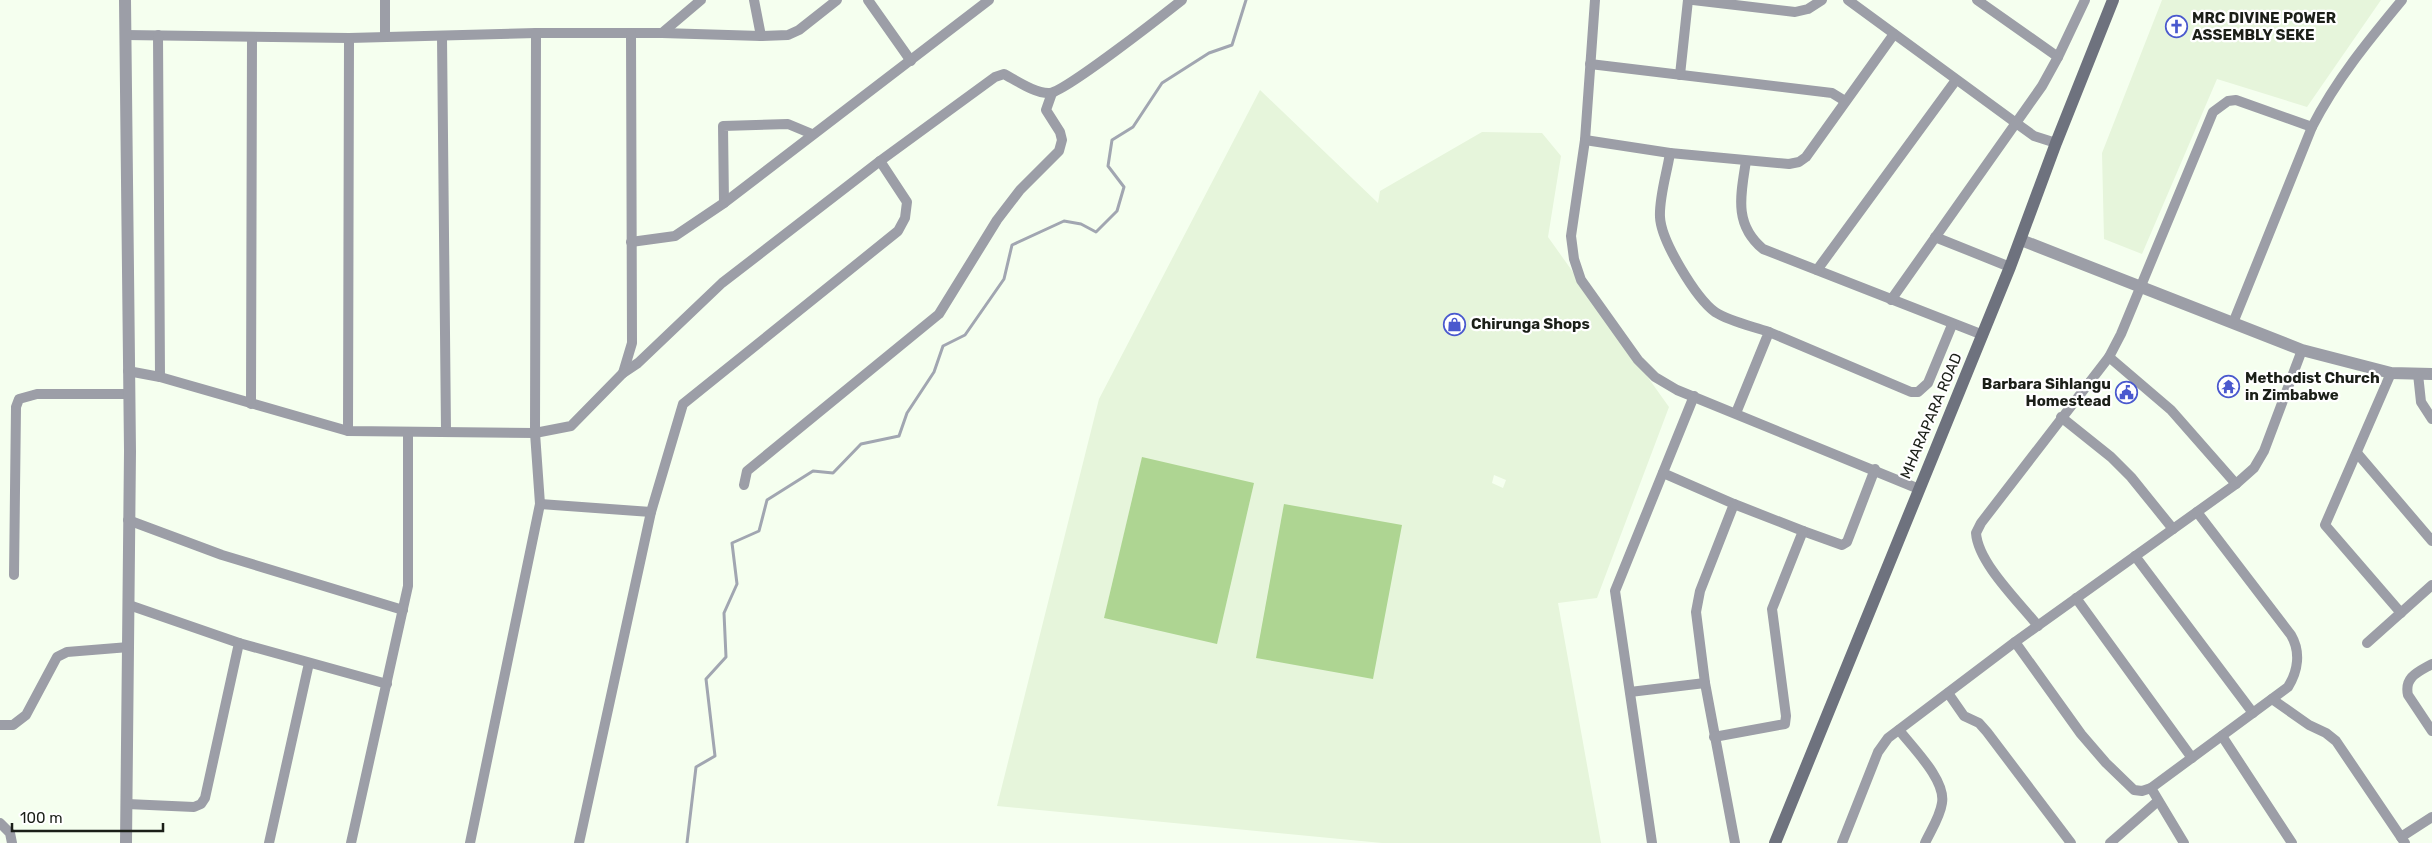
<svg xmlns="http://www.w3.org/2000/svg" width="2432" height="843" viewBox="0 0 2432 843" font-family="Rubik,sans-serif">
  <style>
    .built { fill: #e6f5db; fill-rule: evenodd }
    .green { fill: #aed592 }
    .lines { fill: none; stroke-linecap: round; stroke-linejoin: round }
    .stream { stroke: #a1a6b1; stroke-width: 3 }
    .minor { stroke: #9c9ea7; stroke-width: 10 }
    .tertiary { stroke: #9c9ea7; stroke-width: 12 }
    .secondary { stroke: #6e727e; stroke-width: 12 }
    .labels { text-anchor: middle; stroke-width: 4.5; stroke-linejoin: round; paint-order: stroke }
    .poi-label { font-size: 15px; font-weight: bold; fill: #1b1f18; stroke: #fff; text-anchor: start }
    .street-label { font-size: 15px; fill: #1b1f18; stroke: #fff }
  </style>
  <rect width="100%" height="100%" fill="#f5ffef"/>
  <g class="built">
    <polygon points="2162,0 2381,0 2307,107 2217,79 2142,254 2104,239 2102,153"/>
    <path d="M1260,90L1378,203L1380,191L1482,132L1542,133L1561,156L1548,237L1669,407L1597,598L1558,603L1601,843H1382L997,806L1099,399ZM1494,475L1506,480L1503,488L1492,483Z"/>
  </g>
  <g class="green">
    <polygon points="1142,457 1254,483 1217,644 1104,618"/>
    <polygon points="1284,504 1402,525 1373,679 1256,658"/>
  </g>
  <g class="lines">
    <polyline class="stream" points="687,843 696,767 715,756 706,679 726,657 724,613 737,584 732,543 759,531 767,500 813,471 833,473 861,444 899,436 907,413 934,372 943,346 965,335 1004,279 1012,245 1064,221 1081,224 1096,232 1117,211 1124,187 1108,166 1112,140 1133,127 1162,83 1209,53 1232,45 1246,0"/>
    <g class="minor">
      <polyline points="385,0 385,37"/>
      <polyline points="754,0 761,36"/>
      <polyline points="868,0 911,61"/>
      <polyline points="1595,0 1585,140 1571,236 1574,259 1581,280 1638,360 1655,377 1677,390 1919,489"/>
      <polyline points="1693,0 1795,12 1808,9 1822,0"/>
      <polyline points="1848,0 2016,123 2034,136 2056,143"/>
      <polyline points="1977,0 2058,57"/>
      <polyline points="662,33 701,0"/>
      <polyline points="125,35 349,38 536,33 662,33 761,36 788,35 799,30 837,0"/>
      <polyline points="158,35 160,377"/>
      <polyline points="442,37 446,431"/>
      <polyline points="1590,64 1832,93 1845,101"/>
      <polyline points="1680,75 1688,0"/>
      <path d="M1585,140L1670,153C1667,173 1659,197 1660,217C1661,241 1696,298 1715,312C1731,322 1752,326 1769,332L1736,413"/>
      <polyline points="1670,153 1789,164 1799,162 1806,157 1894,34"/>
      <path d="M1746,161C1741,194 1733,224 1763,249L1983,335"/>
      <polyline points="724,203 723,126 788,124 812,134"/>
      <polyline points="1935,237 2010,267"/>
      <polyline points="631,242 675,236 724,203 989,0"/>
      <polyline points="1817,270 1956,80"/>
      <polyline points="1891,300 2042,86 2058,57 2085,0"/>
      <path d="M2233,323L2312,127C2336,80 2368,41 2402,0"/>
      <polyline points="1769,332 1911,392 1918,392 1928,383 1952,325"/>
      <polyline points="2109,357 2171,410 2236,484"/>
      <polyline points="128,371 160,377 348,431 535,433 571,426 623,373 632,343 631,33"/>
      <path d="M623,373L638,363L722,283L880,161L995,77L1004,74C1017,81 1036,94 1050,93C1066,91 1163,15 1182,0"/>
      <polyline points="2391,373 2325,525 2401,613"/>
      <polyline points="2418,374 2421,402 2432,419"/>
      <polyline points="251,404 252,38"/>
      <polyline points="2061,417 2111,457 2131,477 2173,529"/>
      <polyline points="348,431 349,38"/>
      <polyline points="2357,453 2432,541"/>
      <polyline points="1663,473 1734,504 1700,591 1696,612 1705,683 1735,843"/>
      <polyline points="744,485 747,471 939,314 997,220 1020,190 1059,151 1062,140 1060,132 1046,110 1052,93"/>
      <polyline points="540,504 651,512"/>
      <polyline points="128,520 222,555 403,610"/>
      <polyline points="1803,531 1842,545 1847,542 1875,469"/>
      <polyline points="2135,556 2253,713"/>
      <polyline points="14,575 16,407 19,399 37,394 128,394"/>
      <polyline points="2076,598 2192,758"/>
      <polyline points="129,605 239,643 387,684"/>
      <path d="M2038,626C2019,602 1978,563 1976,533L1981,523L2109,357L2121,334L2213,112L2228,101L2236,100L2312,127"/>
      <path d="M2015,642L2081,734L2106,763L2134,790L2142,791L2151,788L2288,687C2298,671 2301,652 2291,635L2197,512"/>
      <polyline points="2367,643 2432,585"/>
      <path d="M2432,664C2418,672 2404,677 2408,695L2432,731"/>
      <polyline points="1630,692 1705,683"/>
      <polyline points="1948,693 1964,716 1979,723 1987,732 2071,843"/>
      <polyline points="2272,699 2309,725 2326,733 2336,741 2405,843"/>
      <polyline points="0,725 13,725 26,715 57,657 67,652 129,647"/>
      <path d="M1899,730C1913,748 1946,780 1942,803C1940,817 1931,830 1925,843"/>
      <polyline points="2222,736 2292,843"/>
      <polyline points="1714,737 1785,724 1786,716 1772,609 1803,531 1734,504"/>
      <polyline points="2151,788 2184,843"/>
      <polyline points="127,804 194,807 201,804 205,798 239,643"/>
      <polyline points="0,823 10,833 12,843"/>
      <polyline points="2401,837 2432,817"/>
      <polyline points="269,843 309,663"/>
      <polyline points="351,843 408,586 408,432"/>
      <polyline points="470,843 540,504 535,433 536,33"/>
      <polyline points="579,843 651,512 683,404 898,231 905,218 907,202 880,161"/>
      <polyline points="1652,843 1615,591 1694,396"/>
      <polyline points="1842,843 1878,752 1888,738 2015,642 2236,484 2254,468 2264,451 2302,350"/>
      <polyline points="2110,843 2158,801"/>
    </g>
    <g class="tertiary">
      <polyline points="125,0 130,451 126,843"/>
      <polyline points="2021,240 2302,350 2391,373 2432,374"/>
    </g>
    <polyline class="secondary" points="1775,843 2010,267 2056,143 2113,0"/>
  </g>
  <defs>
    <symbol id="church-ring" viewBox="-11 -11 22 22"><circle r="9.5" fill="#fff" stroke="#4a59ce" stroke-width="1.5"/><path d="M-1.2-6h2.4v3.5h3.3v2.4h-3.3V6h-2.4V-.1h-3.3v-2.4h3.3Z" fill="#4a59ce"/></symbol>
    <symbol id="shop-ring" viewBox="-11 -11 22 22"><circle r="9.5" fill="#fff" stroke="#4a59ce" stroke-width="1.5"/><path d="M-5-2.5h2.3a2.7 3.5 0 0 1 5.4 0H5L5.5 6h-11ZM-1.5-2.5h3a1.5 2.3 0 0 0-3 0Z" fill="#4a59ce"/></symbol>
    <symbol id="temple-ring" viewBox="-11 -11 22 22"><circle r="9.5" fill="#fff" stroke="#4a59ce" stroke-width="1.5"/><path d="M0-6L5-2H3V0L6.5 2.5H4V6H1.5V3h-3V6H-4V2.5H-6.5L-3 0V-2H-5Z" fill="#4a59ce"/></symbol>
    <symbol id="civic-ring" viewBox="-11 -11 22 22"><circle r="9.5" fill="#fff" stroke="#4a59ce" stroke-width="1.5"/><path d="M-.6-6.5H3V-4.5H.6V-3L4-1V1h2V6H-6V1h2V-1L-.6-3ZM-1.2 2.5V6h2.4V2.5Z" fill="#4a59ce"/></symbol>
  </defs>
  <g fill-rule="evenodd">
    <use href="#church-ring" x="2164" y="14" width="25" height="25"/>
    <use href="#shop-ring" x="1442" y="312" width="25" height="25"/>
    <use href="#temple-ring" x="2216" y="374" width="25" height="25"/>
    <use href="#civic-ring" x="2114" y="380" width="25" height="25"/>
  </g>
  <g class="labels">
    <g class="poi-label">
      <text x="2192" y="23">MRC DIVINE POWER<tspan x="2192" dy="17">ASSEMBLY SEKE</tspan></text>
      <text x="1471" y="329">Chirunga Shops</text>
      <text x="2245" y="383">Methodist Church<tspan x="2245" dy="17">in Zimbabwe</tspan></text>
      <text x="2111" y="389" text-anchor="end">Barbara Sihlangu<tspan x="2111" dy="17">Homestead</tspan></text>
    </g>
    <g class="street-label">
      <text transform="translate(1931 416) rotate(-67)" y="5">MHARAPARA ROAD</text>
    </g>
  </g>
  <path d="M12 823v8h151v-8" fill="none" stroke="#1b1f18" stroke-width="2.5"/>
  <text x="20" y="823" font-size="15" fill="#1b1f18" stroke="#ffffff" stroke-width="4" paint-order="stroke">100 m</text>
</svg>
